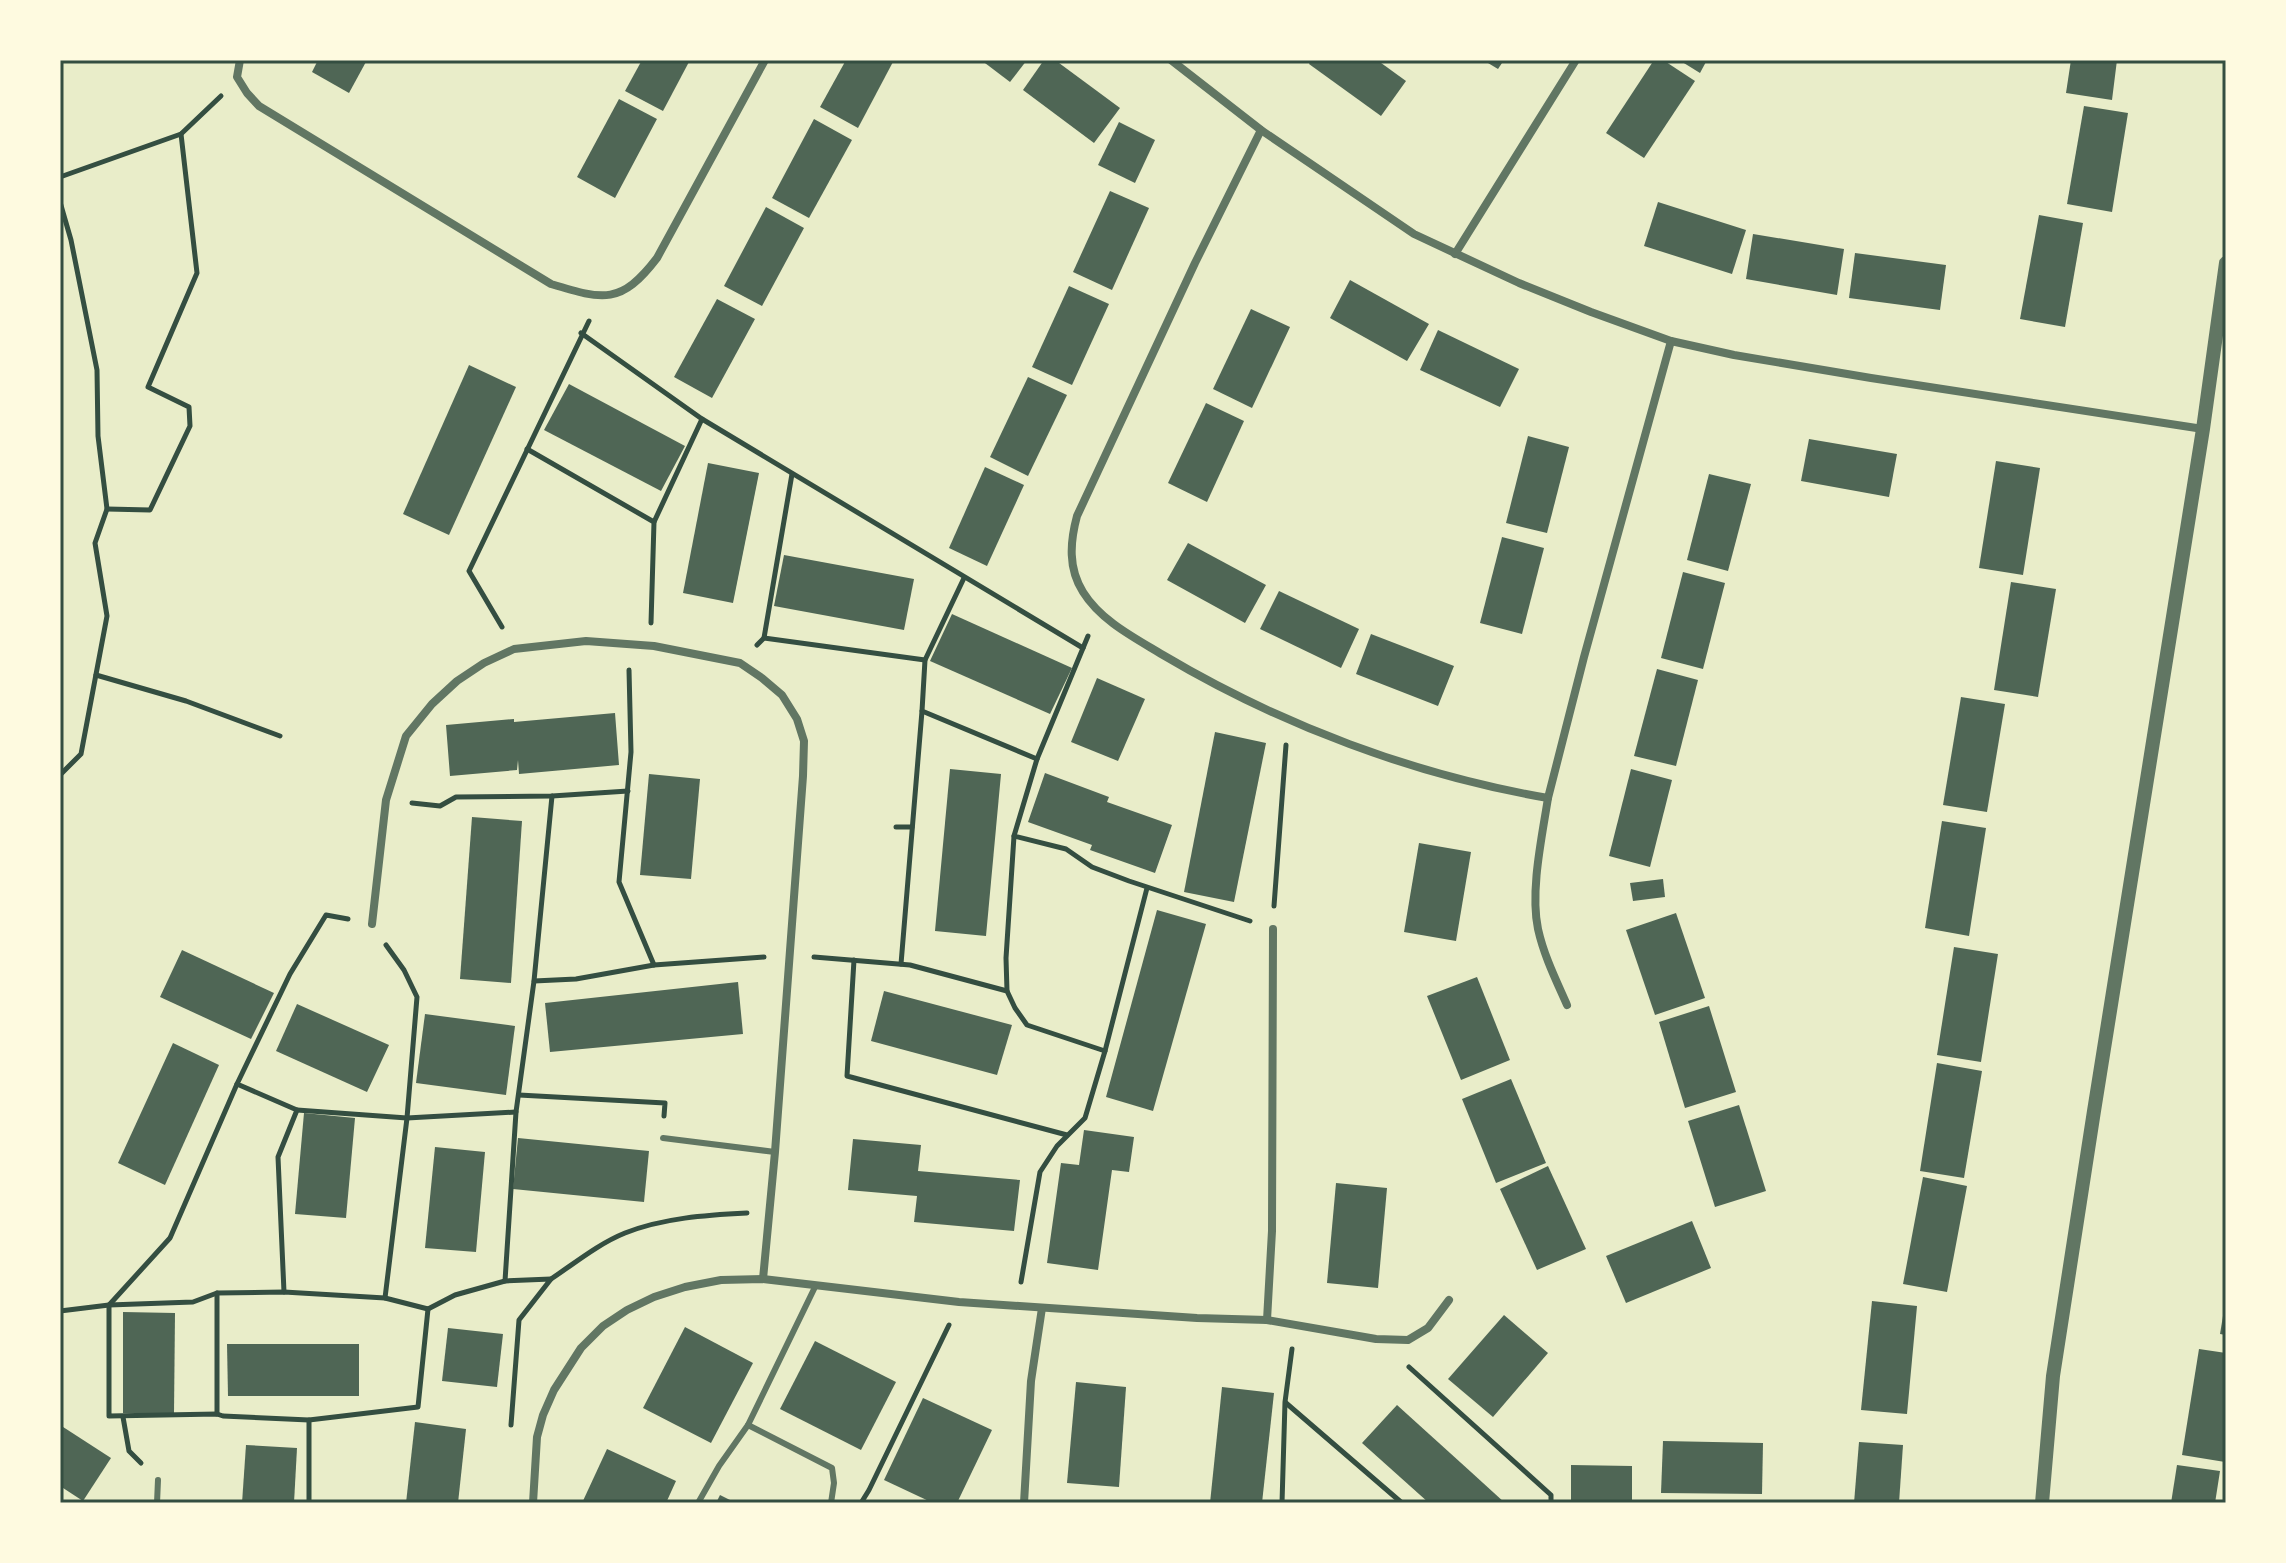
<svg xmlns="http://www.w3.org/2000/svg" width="2286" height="1563" viewBox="0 0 2286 1563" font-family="Manrope,sans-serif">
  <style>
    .building { fill: #4f6655 }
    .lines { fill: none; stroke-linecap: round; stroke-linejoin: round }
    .path { stroke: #344e41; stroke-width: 5 }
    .service { stroke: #617663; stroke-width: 6 }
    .minor { stroke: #617663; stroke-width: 8 }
    .tertiary { stroke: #617663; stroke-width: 14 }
    .neatline { fill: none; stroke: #344e41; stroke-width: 3 }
  </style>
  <rect width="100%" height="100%" fill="#e9edc9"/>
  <g class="building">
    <polygon points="318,60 367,60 349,93 312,72"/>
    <polygon points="642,60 690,60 663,111 625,91"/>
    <polygon points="846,60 894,60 858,128 820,107"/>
    <polygon points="981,60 1027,60 1010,82"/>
    <polygon points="1044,60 1055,60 1120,108 1094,143 1023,90"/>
    <polygon points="1311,60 1377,60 1406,81 1381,116 1309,64"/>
    <polygon points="1483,60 1504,60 1498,69"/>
    <polygon points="1654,60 1663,60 1695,81 1644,158 1606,133"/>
    <polygon points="1679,60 1707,60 1700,73"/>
    <polygon points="2071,60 2117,60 2112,100 2066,93"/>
    <polygon points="619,99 657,119 615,198 577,177"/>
    <polygon points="2084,106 2128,113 2112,212 2067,204"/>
    <polygon points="814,119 852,140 809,218 772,198"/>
    <polygon points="1119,122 1155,140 1135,183 1098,165"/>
    <polygon points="1110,191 1149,208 1112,290 1073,272"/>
    <polygon points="1658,202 1746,230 1732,274 1644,246"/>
    <polygon points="766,207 804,228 762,306 724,286"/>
    <polygon points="2039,215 2083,223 2065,327 2020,319"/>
    <polygon points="1753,234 1844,249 1837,295 1746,279"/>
    <polygon points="1855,253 1946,265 1940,310 1849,298"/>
    <polygon points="1350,280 1429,324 1407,361 1330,318"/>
    <polygon points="1069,286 1109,304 1072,385 1032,367"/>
    <polygon points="717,299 755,319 712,398 674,377"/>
    <polygon points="1251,309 1290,327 1252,408 1213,389"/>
    <polygon points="1438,330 1519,369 1500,407 1420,370"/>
    <polygon points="469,365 516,387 449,535 403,514"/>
    <polygon points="1028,377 1067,395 1028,476 990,457"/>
    <polygon points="569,384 685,446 661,491 544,430"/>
    <polygon points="1206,403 1244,421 1207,502 1168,483"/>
    <polygon points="1528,436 1569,447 1547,533 1506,523"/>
    <polygon points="1809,439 1897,454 1889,497 1801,481"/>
    <polygon points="1996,461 2040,468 2023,575 1979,568"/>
    <polygon points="708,463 759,473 733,603 683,593"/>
    <polygon points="985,467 1024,485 987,566 949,548"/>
    <polygon points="1709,474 1751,484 1728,571 1687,560"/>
    <polygon points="1502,537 1544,548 1522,634 1480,623"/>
    <polygon points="1188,543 1266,585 1245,623 1167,580"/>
    <polygon points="784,555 914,579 904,630 774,606"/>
    <polygon points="1683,572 1725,583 1703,669 1661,658"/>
    <polygon points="2011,582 2056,589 2038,697 1994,690"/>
    <polygon points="1279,591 1359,629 1341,668 1260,629"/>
    <polygon points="952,614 1072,668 1050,714 930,661"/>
    <polygon points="1371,634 1454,666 1438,706 1356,674"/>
    <polygon points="1657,669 1698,680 1676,766 1634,756"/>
    <polygon points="1097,678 1145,699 1118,761 1071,742"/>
    <polygon points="1961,697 2005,704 1987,812 1943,805"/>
    <polygon points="615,713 619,765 519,774 518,760 517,770 450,776 446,725 514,719 514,722"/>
    <polygon points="1215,732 1266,743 1234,902 1184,892"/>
    <polygon points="950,769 1001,774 986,936 935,931"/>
    <polygon points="1631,769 1672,780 1650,867 1609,856"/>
    <polygon points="1045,773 1109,797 1107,802 1172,825 1155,873 1090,850 1092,845 1028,822"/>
    <polygon points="649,774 700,779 691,879 640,875"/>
    <polygon points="472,817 522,821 511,983 460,979"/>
    <polygon points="1942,821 1986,828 1969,936 1925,928"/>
    <polygon points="1419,843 1471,852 1456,941 1404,932"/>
    <polygon points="1663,879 1665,897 1633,901 1630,883"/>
    <polygon points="1157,910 1206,924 1153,1111 1106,1097"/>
    <polygon points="1676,913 1705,998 1655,1015 1626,930"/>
    <polygon points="1954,947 1998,954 1981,1062 1937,1055"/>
    <polygon points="182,950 274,993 251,1039 160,997"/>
    <polygon points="1477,977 1510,1060 1461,1080 1427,996"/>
    <polygon points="738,982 743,1034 550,1052 545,1003"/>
    <polygon points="884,991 1012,1025 997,1075 871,1041"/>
    <polygon points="297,1004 389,1045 367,1092 276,1051"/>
    <polygon points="1709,1006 1736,1092 1685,1108 1659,1022"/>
    <polygon points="425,1014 515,1026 506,1095 416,1083"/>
    <polygon points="173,1043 219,1065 165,1185 118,1163"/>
    <polygon points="1937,1063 1982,1071 1964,1178 1920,1171"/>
    <polygon points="1511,1079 1546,1163 1496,1183 1462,1099"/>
    <polygon points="1739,1105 1766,1191 1715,1207 1688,1121"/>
    <polygon points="304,1113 355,1118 346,1218 295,1214"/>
    <polygon points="1084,1130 1134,1137 1129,1172 1112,1170 1098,1270 1047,1263 1061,1163 1079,1165"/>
    <polygon points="518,1138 649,1151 644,1202 513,1189"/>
    <polygon points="853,1139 921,1145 918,1171 1020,1180 1014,1231 914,1222 917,1196 848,1190"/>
    <polygon points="435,1147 485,1152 476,1252 425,1248"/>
    <polygon points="1548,1166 1586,1249 1537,1270 1500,1189"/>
    <polygon points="1923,1177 1967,1186 1947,1292 1903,1284"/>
    <polygon points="1336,1183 1387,1188 1378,1288 1327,1283"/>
    <polygon points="1692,1221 1711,1268 1626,1303 1606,1256"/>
    <polygon points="1872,1301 1917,1306 1907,1414 1861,1410"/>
    <polygon points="2224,1310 2226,1310 2226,1335 2220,1334"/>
    <polygon points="123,1312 175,1313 174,1413 123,1413"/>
    <polygon points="1504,1315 1548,1353 1493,1417 1448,1379"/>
    <polygon points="685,1327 753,1363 711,1443 643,1408"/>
    <polygon points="448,1328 503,1334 497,1387 442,1381"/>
    <polygon points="815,1341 896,1382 861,1450 780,1409"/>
    <polygon points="227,1344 359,1344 359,1396 228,1396"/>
    <polygon points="2199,1349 2226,1353 2225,1462 2182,1455"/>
    <polygon points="1076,1382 1126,1387 1119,1487 1067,1483"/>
    <polygon points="1222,1387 1274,1393 1262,1503 1210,1503"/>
    <polygon points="923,1398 992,1430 957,1503 933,1503 884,1480"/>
    <polygon points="1397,1405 1471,1472 1505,1503 1429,1503 1362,1443"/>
    <polygon points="415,1422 466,1429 458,1503 406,1503"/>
    <polygon points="60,1425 111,1458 83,1501 60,1486"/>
    <polygon points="1663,1441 1763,1443 1762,1494 1661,1493"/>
    <polygon points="1859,1442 1903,1445 1899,1503 1854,1503"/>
    <polygon points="246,1445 297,1448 294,1503 242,1503"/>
    <polygon points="607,1449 676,1481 666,1503 582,1503"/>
    <polygon points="1571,1465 1632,1466 1632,1503 1571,1503"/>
    <polygon points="2177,1465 2220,1471 2215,1503 2171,1503"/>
    <polygon points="720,1495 736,1503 716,1503"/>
  </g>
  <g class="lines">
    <g class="path">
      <polyline points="60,177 181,134 221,96"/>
      <polyline points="60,202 71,240 97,370 98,436 107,509 95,543 107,616 81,754 60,775"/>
      <polyline points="581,333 702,419 1083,648"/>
      <polyline points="527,449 654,522 651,623"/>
      <polyline points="107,509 150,510 190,426 189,407 148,387 197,273 181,134"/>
      <polyline points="654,522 702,419"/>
      <polyline points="964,578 925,660 922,711 1037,759"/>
      <polyline points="502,627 469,571 589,321"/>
      <polyline points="1088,636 1037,759 1014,836 1066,849 1092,867 1129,881 1250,921"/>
      <polyline points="764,638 792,474"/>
      <polyline points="757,645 764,638 925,660"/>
      <polyline points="629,670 631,752 619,882 654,965"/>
      <polyline points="96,675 186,701 280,736"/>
      <polyline points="412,803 440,806 456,797 552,796 628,791"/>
      <polyline points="896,827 912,827"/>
      <polyline points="1274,906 1286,745"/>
      <polyline points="814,957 910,965 1007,991 1015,1008 1027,1025 1105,1051"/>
      <polyline points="854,960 847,1076 1067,1135"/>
      <polyline points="901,964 922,711"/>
      <polyline points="534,981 576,979 654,965 764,957"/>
      <polyline points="1007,991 1006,958 1014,836"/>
      <polyline points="519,1095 665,1103 664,1116"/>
      <polyline points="297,1110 407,1118 516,1112"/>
      <path d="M551,1279C575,1263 598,1244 625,1233C663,1218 706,1215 747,1213"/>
      <polyline points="505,1281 516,1112 534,981 552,796"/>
      <polyline points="1021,1282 1040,1172 1057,1146 1085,1118 1105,1051 1147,888"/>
      <polyline points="284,1292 278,1157 297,1110 237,1084 290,974 326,915 348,919"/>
      <polyline points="217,1293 217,1414"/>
      <polyline points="385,1298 407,1118 417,997 404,970 386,945"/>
      <polyline points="110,1304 170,1238 237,1084"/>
      <polyline points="109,1305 109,1416 217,1414 223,1416 309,1420 418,1407 428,1309"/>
      <polyline points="60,1311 109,1305 193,1302 217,1293 284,1292 385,1298 428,1309 455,1295 505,1281 551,1279 519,1320 511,1425"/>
      <polyline points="1409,1367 1551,1495 1551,1503"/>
      <polyline points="1286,1403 1402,1503"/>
      <polyline points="123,1417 129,1451 141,1463"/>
      <polyline points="309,1503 309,1420"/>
      <polyline points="861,1503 869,1490 949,1325"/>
      <polyline points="1282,1503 1285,1402 1292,1349"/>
    </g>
    <g class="service">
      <polyline points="663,1138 775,1152"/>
      <polyline points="815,1287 748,1425 832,1468 834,1483 831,1503"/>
      <polyline points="157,1503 158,1480"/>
      <polyline points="698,1503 719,1466 748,1425"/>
    </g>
    <g class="minor">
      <path d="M240,60L237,77L247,93L259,106L551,284C604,300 621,305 657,258L765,60"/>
      <polyline points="1171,60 1261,130 1414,234 1519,283 1591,312 1671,341 1734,355 1871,378 2203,429"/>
      <path d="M1261,130L1195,263L1077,516C1070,542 1068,568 1083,592C1101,621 1135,638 1163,655C1281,725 1414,775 1548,798L1584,657L1671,341"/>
      <polyline points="1455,254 1576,60"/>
      <path d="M1548,798C1542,837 1530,891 1538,929C1544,956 1556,980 1567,1005"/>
      <polyline points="372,924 386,800 406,736 432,704 457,681 484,663 514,649 586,641 654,646 740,663 762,678 782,695 797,719 804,741 803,776 775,1152 763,1279"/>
      <polyline points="1267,1320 1272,1231 1273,929"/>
      <polyline points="533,1503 537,1437 543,1415 554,1390 581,1348 603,1326 627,1310 654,1297 685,1287 721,1280 763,1279 959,1302 1197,1318 1267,1320 1376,1339 1408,1340 1428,1328 1449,1300"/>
      <polyline points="1024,1503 1031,1381 1042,1308"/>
    </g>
    <polyline class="tertiary" points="2042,1503 2053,1376 2094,1111 2203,429 2226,263"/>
  </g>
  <rect width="2286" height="1563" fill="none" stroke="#fefae0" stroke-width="124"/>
  <rect x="62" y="62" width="2162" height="1439" class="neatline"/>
</svg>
